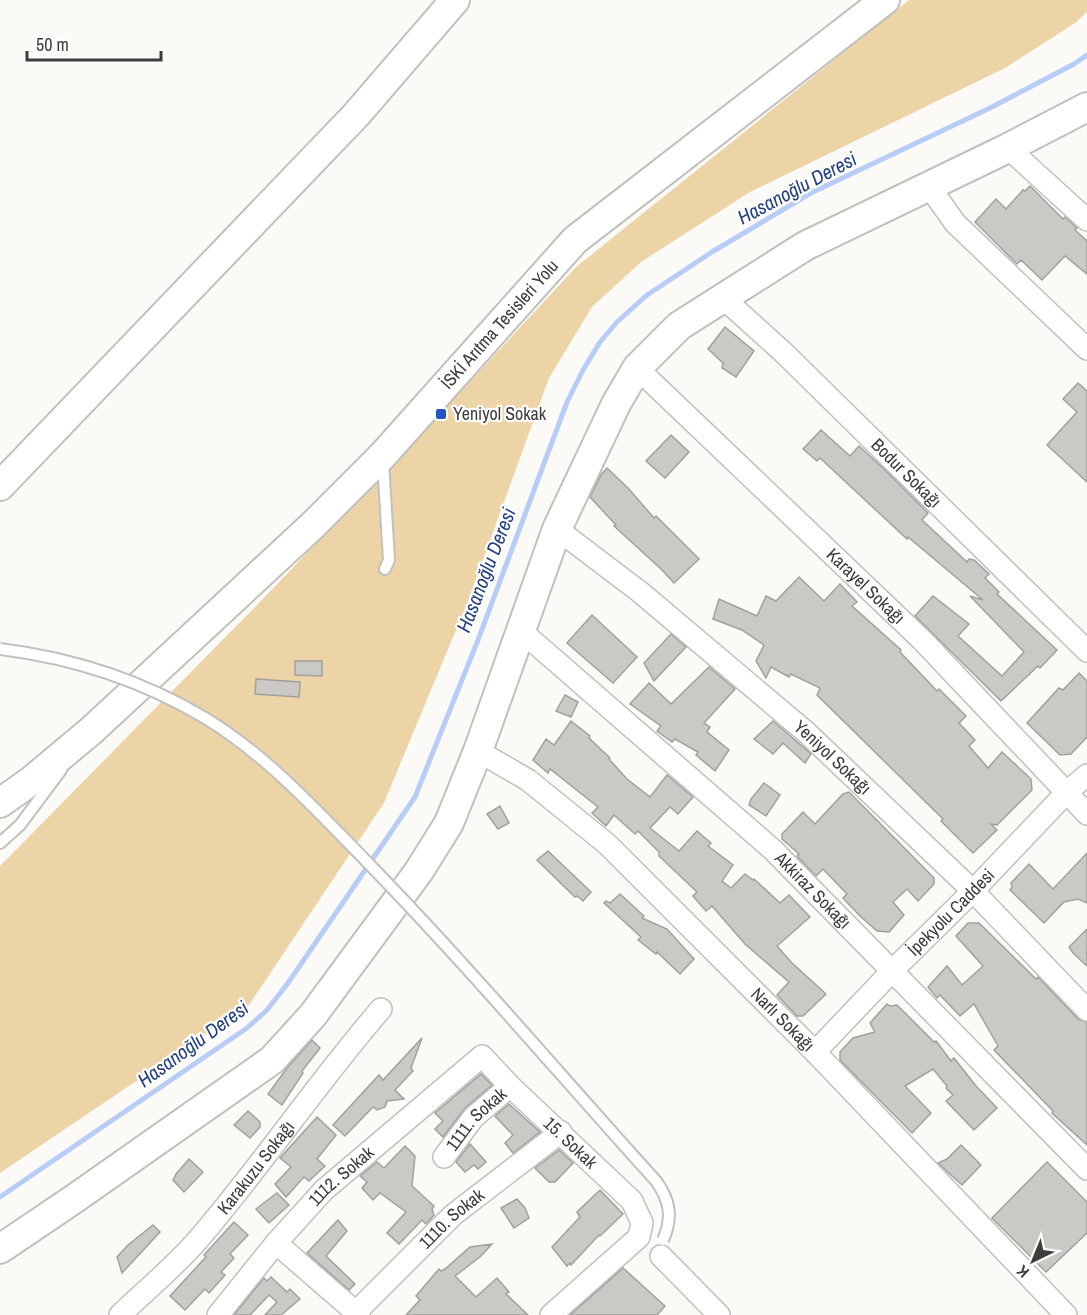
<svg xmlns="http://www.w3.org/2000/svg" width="1087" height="1315" viewBox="0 0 1087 1315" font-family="'Archivo Narrow',sans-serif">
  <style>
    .green { fill: #ecd4a7 }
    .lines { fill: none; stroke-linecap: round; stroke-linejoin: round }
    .stream { stroke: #b7cdf8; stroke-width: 5 }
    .building { fill: #cbc9c6; stroke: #a2a09d; stroke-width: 1.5 }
    .lane-casing { stroke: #c2c0bd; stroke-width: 14 }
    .street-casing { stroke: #c2c0bd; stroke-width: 24 }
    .secondary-casing { stroke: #c2c0bd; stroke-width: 32 }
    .lane { stroke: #fff; stroke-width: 10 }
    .street { stroke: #fff; stroke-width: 21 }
    .secondary { stroke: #fff; stroke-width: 28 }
    .lane-bridge-casing { stroke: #c2c0bd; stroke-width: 14; stroke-linecap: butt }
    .lane-bridge { stroke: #fff; stroke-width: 10 }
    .poi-dot { fill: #2456c3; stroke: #fff; stroke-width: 2 }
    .labels { text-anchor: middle; stroke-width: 4.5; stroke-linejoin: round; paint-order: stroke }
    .street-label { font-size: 18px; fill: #3d3d3b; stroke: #fff }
    .poi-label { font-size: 18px; fill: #3d3d3b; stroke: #fff; text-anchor: start }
    .water-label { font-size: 20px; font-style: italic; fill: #244281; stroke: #fff }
  </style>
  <rect width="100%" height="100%" fill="#fcfaf7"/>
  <polygon class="green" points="909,0 1087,0 1087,12 1075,23 1005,68 750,192 641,262 592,307 549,378 468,601 384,803 249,1005 0,1173 0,866 259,603 450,403 576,267"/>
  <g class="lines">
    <polyline class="stream" points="0,1197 247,1028 267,1010 288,983 415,797 478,640 567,402 583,370 600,342 617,322 647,295 712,252 811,193 990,108 1074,64 1087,55"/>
  </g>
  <g class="building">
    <polygon points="1030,186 1063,219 1065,217 1077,228 1075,230 1087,241 1087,274 1065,256 1042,280 1021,260 1017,264 975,222 996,199 1006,209 1023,190 1025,191"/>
    <polygon points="725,327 754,351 736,377 722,368 723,363 708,349"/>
    <polygon points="1078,383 1087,391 1087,482 1047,445 1077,412 1063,399"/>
    <polygon points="821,430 850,456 859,446 885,470 928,513 922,520 967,562 969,559 974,560 989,574 985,578 999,592 997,594 1057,650 1040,668 1038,666 1001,701 915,616 933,596 969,624 958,636 1002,676 1024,652 970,596 983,600 908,537 907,539 820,458 817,461 803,449"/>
    <polygon points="671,435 689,452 665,478 646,461"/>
    <polygon points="607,468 628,488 654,518 656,516 699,559 674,583 661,569 614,526 616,525 590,497 601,475"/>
    <polygon points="799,577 824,601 840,584 857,602 852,606 901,650 900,652 937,691 939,689 966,716 959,723 975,740 969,746 988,768 1002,752 1031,779 1032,790 997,825 991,824 997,830 973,853 941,821 943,819 817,695 820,688 791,674 789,677 771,667 766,678 756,661 764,645 742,630 713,619 719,599 757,616 766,596 776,601"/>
    <polygon points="592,615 637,657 613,683 567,643"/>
    <polygon points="671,634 686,647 654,681 644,663"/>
    <polygon points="295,661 322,661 322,676 295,675"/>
    <polygon points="709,667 735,689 704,723 710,727 707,732 729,750 715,771 696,755 698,752 675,739 672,742 657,731 661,726 630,704 649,683 671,704"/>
    <polygon points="1079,673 1087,681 1087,737 1071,754 1060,755 1027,723 1059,688 1063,690"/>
    <polygon points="256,679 300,682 299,697 255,694"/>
    <polygon points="565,695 578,702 571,717 556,711"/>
    <polygon points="571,721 590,736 589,738 610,758 609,759 627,779 650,797 667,775 693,797 678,814 670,807 650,828 679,851 697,831 711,843 708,846 733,865 722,881 731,888 745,874 753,880 754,879 780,903 789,895 810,917 777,946 792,963 826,994 803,1016 797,1016 777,995 789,982 745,944 712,906 706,911 693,896 697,892 659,856 659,852 638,831 635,834 614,815 606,826 592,813 598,807 550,769 548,773 533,760 546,739 554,745"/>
    <polygon points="773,721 811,754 805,763 783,743 773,754 754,739"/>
    <polygon points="764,783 780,795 766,816 749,805 751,799"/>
    <polygon points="849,792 934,878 934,884 918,901 907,889 893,902 904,915 889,932 877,931 860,916 843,898 847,894 823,869 816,876 797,856 799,854 782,839 782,834 803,812 815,824 843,794"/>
    <polygon points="500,806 509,823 498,829 487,814"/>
    <polygon points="548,851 591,892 583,901 577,896 575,897 537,860"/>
    <polygon points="1087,853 1087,903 1078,899 1064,902 1044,923 1010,890 1012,887 1011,883 1029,864 1053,889"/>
    <polygon points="620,894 644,916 642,918 667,929 694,959 680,974 657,952 656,954 638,940 641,937 604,903 606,901 610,903"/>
    <polygon points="968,923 979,923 1036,979 1038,977 1078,1019 1087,1022 1087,1145 1052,1113 1053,1111 994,1050 998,1046 974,1004 960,1016 940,995 937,998 928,987 947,966 962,985 983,966 956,936"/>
    <polygon points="1087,929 1087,966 1073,953 1069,947"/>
    <polygon points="887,1004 890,1006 897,1005 934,1042 936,1041 951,1061 954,1058 976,1086 997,1108 974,1130 946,1101 953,1095 946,1088 947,1086 933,1069 905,1086 931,1113 912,1133 840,1060 840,1052 853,1038 875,1032 870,1023"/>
    <polygon points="422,1038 411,1068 413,1071 395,1090 404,1099 387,1101 385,1107 377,1110 373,1107 345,1136 333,1125 379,1075 383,1080"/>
    <polygon points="312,1040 320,1048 302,1071 303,1073 282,1105 268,1094 287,1068"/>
    <polygon points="481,1074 492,1085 465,1108 443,1137 435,1129 443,1121 435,1113"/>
    <polygon points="509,1104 540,1132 513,1153 505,1143 513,1135 495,1116"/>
    <polygon points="248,1111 260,1122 260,1127 250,1138 234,1125"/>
    <polygon points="317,1117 336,1135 317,1159 325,1166 309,1181 304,1177 286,1197 275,1184 291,1167 280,1158"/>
    <polygon points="470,1144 486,1162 478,1169 474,1165 465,1172 456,1162"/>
    <polygon points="961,1145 981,1165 962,1185 938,1163 947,1159"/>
    <polygon points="405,1146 415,1156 412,1186 434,1206 432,1209 434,1215 426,1224 422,1220 399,1244 387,1233 406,1212 380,1193 373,1200 362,1188 367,1182 360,1176 377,1162 384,1168"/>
    <polygon points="559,1150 573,1163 555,1182 549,1182 535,1168"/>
    <polygon points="189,1159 203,1172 184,1192 173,1180 176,1174"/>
    <polygon points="1047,1162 1087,1202 1087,1233 1046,1272 992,1218"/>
    <polygon points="600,1190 623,1214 600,1236 599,1235 571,1265 570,1263 567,1266 552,1247 580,1217 577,1212"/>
    <polygon points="277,1193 289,1205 269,1223 256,1209"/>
    <polygon points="517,1199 525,1208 529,1218 514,1228 501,1208"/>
    <polygon points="338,1220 347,1231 326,1256 355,1284 349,1290 307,1253"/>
    <polygon points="234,1222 248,1235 230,1254 234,1258 221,1272 225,1275 209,1293 205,1289 185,1310 170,1296 206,1257 204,1255"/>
    <polygon points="153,1225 160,1232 122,1273 117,1257 128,1245"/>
    <polygon points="492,1244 481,1256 455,1276 476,1297 497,1278 509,1292 506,1294 528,1315 406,1315 420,1300 416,1296 439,1269 441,1271 445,1269 470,1247"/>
    <polygon points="623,1268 665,1306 657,1315 570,1315"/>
    <polygon points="271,1277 287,1292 290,1289 300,1299 281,1315 265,1315 277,1302 269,1295 250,1315 234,1315 264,1278 267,1281"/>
  </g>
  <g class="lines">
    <defs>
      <g id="lane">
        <polyline points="383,462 389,560 385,569"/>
        <polyline points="0,843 20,825 61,770"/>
      </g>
      <g id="street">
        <polyline points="1008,148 1087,220"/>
        <polyline points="929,186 955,223 1087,349"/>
        <path id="s1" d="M722,297L784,353L1087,651"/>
        <path id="s2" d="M637,368L922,640L1087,814"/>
        <path id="s3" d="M557,529L640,592L806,732L973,891L1087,1010"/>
        <path id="s4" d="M520,630L773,850L1087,1169"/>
        <path id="s5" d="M478,751L528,780L607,844L815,1052L1066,1315"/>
        <path id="s6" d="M815,1052L893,970L973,891L1066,793L1087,775"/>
        <path id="s7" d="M444,1157L473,1118L510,1086"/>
        <polyline points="276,1243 359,1315"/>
        <polyline points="661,1256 719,1315"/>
        <path id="s8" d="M120,1315C145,1291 173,1268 196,1242C261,1167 316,1084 381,1009"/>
        <path id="s9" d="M218,1315L276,1243L324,1190L482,1056L510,1086L632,1201L642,1223L639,1237L551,1315"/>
        <path id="s10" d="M353,1315L453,1215L561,1132"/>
      </g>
      <g id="secondary">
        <polyline points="0,486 356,115 455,0"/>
        <path id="s11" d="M0,803L31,781L92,730L313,525L383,455L575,240L885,0"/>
        <polyline points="0,1249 74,1199 272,1060 313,1015 419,871 449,823 478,751 557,529 616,404 637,368 679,326 805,246 1008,148 1087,107"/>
      </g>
    </defs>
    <use href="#lane" class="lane-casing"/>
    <use href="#street" class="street-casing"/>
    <use href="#secondary" class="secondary-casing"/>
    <use href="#lane" class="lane"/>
    <use href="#street" class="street"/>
    <use href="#secondary" class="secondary"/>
    <defs>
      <path id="lane-bridge" d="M0,649C72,658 143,681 205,718C268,756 319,813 370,865C469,967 561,1076 656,1181C670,1200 673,1218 663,1240"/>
    </defs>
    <use href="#lane-bridge" class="lane-bridge-casing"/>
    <use href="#lane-bridge" class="lane-bridge"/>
  </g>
  <rect class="poi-dot" x="435" y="408" width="12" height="12" rx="3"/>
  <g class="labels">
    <g class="street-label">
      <text dy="6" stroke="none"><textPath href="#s11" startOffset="693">İSKİ Arıtma Tesisleri Yolu</textPath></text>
      <text dy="6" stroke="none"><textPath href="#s1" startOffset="255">Bodur Sokağı</textPath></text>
      <text dy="6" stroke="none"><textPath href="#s2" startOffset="316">Karayel Sokağı</textPath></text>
      <text dy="6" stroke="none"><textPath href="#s3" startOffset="358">Yeniyol Sokağı</textPath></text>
      <text dy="6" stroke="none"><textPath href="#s4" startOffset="392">Akkiraz Sokağı</textPath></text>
      <text dy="6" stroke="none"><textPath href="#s6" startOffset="195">İpekyolu Caddesi</textPath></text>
      <text dy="6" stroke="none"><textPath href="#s5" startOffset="408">Narlı Sokağı</textPath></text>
      <text dy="6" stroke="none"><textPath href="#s7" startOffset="50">1111. Sokak</textPath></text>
      <text dy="6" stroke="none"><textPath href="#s9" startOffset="495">15. Sokak</textPath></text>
      <text dy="6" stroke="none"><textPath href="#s8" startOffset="201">Karakuzu Sokağı</textPath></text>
      <text dy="6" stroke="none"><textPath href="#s9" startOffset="186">1112. Sokak</textPath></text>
      <text dy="6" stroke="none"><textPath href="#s10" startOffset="138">1110. Sokak</textPath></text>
    </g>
    <g class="poi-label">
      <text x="453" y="420">Yeniyol Sokak</text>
    </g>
    <g class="water-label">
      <text transform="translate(797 188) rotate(-28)" y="7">Hasanoğlu Deresi</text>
      <text transform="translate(486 570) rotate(-69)" y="7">Hasanoğlu Deresi</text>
      <text transform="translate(193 1044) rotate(-36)" y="7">Hasanoğlu Deresi</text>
    </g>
  </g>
  <g transform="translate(1033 1261) rotate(223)" stroke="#ffffff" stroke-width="4.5" paint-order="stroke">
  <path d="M0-4.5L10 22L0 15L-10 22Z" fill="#3d3d3b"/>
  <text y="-9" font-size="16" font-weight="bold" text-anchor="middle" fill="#3d3d3b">K</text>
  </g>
  <path d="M27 51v9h134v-9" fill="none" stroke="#3d3d3b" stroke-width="3"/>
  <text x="36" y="51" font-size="18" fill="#3d3d3b" stroke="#ffffff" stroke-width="4.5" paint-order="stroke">50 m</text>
</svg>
